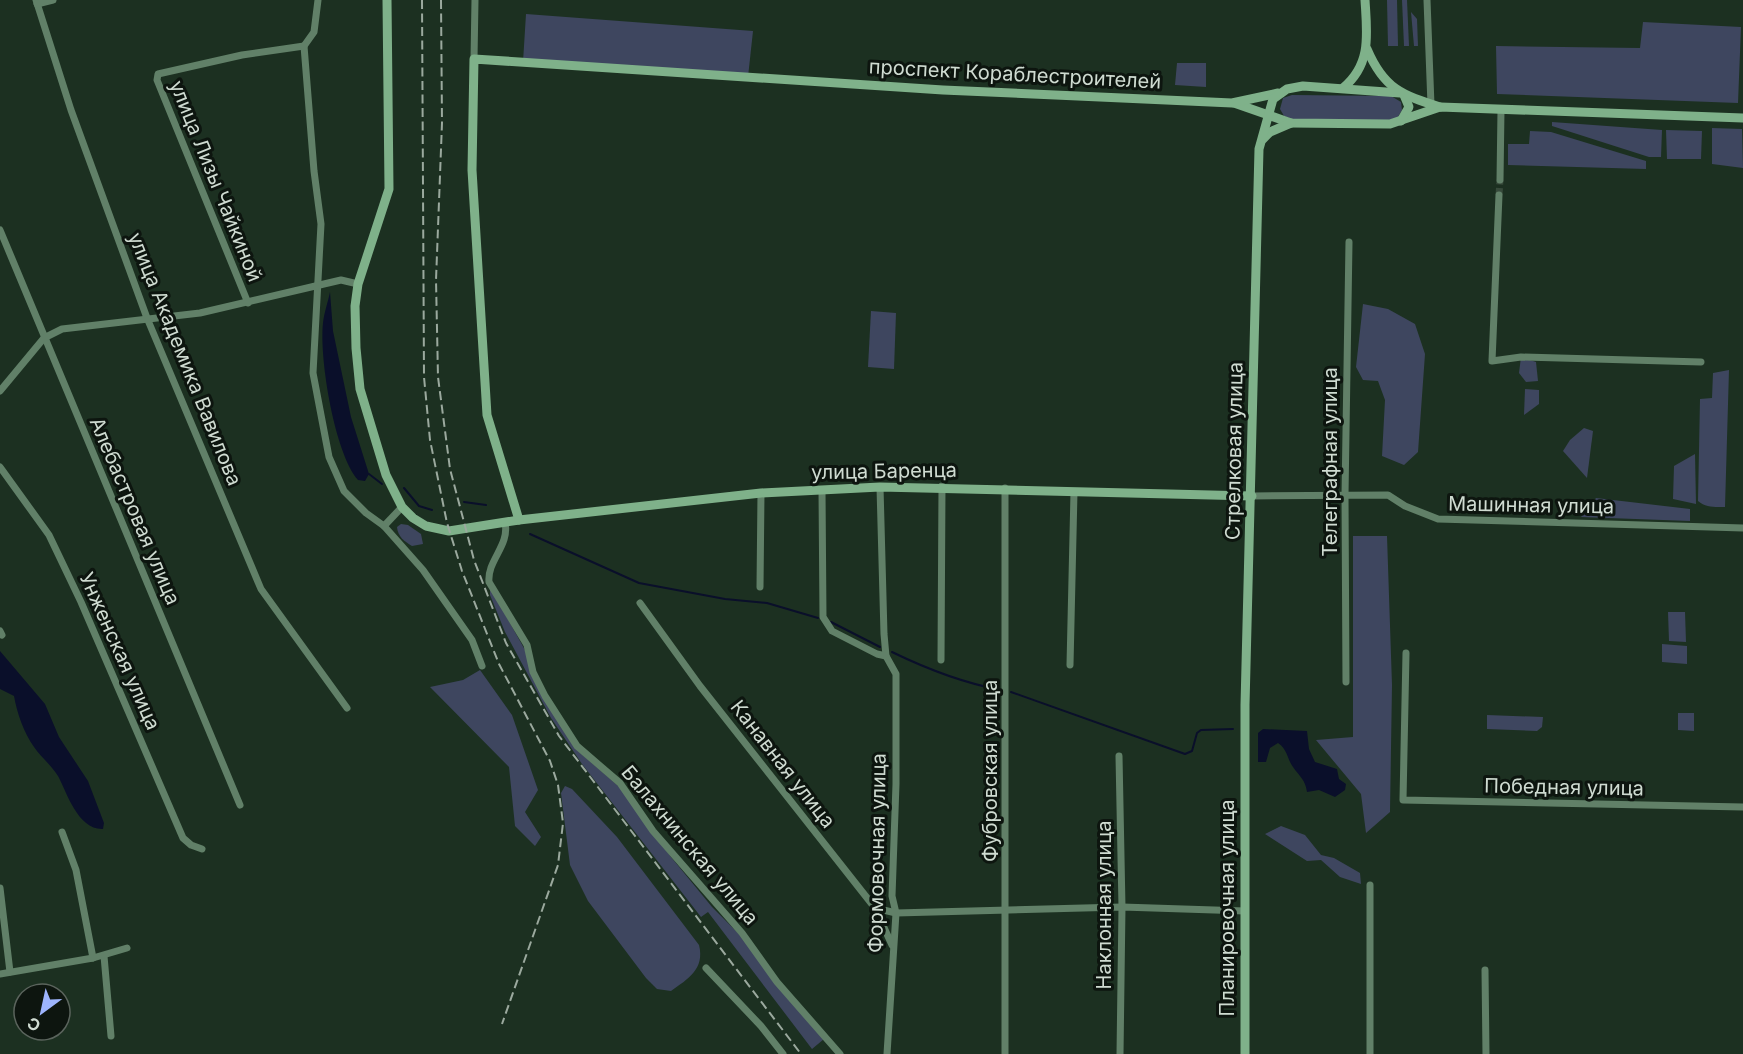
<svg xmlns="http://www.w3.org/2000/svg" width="1743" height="1054" viewBox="0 0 1743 1054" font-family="Inter,sans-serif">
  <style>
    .green { fill: #3e465f }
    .water { fill: #0a0f2a }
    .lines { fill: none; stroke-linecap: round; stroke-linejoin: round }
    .stream { stroke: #0a0f2a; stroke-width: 2 }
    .street-tunnel { stroke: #374a3b; stroke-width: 7; stroke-dasharray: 7 3.5; stroke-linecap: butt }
    .street { stroke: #618068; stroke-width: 7 }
    .secondary { stroke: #7fb18a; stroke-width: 9 }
    .rail { stroke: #9ba99e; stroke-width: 2; stroke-dasharray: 9 4.5; stroke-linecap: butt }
    .labels { text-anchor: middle; stroke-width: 6; stroke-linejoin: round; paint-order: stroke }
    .street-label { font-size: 20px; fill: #cfdbd1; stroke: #0d150f }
  </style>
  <rect width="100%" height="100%" fill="#1c3021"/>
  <g class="green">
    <polygon points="1387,0 1397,0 1398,46 1388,46"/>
    <polygon points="1402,0 1407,0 1409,46 1404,46"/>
    <polygon points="1411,12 1417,19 1418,46 1414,46"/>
    <polygon points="526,14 753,31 748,77 523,62"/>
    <polygon points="1643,22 1741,27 1738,103 1497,94 1496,46 1640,48"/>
    <polygon points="1177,63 1206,63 1206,87 1175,85"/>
    <polygon points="1292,95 1391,96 1401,102 1402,110 1398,117 1390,121 1292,119 1284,116 1280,109 1283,98"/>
    <polygon points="1552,122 1662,130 1661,157 1649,157 1552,126"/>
    <polygon points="1712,128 1742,129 1743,168 1712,164"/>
    <polygon points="1666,130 1702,131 1701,159 1667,159"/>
    <polygon points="1530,131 1551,132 1646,161 1646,169 1508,165 1508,144 1529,144"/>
    <polygon points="1363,304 1388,309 1415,324 1425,354 1418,452 1404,465 1382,456 1385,400 1378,381 1363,380 1356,367"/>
    <polygon points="871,311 896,313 894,369 868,367"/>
    <polygon points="1521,357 1536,362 1538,381 1526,382 1519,373"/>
    <path d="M1729,370L1725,507C1715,507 1706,508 1698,501L1700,399L1712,398L1713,373Z"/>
    <polygon points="1525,389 1539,390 1539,404 1524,415"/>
    <polygon points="1584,428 1593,431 1587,478 1563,451 1570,440"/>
    <polygon points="1695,454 1696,504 1673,499 1674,466"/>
    <polygon points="1596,498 1690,509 1690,521 1581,517"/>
    <path d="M401,524L408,525L421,534L423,544L412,546C404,541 398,537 397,527Z"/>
    <polygon points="1353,536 1387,536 1392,685 1390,812 1366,833 1361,794 1316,740 1353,737"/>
    <polygon points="490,587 525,650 532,673 577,750 624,791 671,857 712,907 739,934 824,1039 812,1049 708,912 701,917 582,764 551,718 505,632 490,595"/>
    <polygon points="1668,612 1685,612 1686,642 1669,641"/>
    <polygon points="1662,644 1687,646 1687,664 1662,662"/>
    <polygon points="480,670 512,715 538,790 525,812 541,837 535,846 515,826 509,767 430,687 463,680"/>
    <polygon points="1678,713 1694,713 1694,731 1678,730"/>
    <polygon points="1487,715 1543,717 1542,727 1537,731 1487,729"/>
    <path d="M565,786L572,789L617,837L699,945C705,969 688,979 671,991L657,989L646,978L588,901L570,865L561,793Z"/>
    <polygon points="1281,826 1305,835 1321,855 1334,858 1360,873 1361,884 1340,877 1321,860 1307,861 1265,834"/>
  </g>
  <g class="water">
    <path d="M330,292L333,331L351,417L369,474L365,481L358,480C335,454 319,359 323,323C324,313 328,302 330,292Z"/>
    <path d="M0,651L45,704L59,737L88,781L104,823L103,829C78,830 67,793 58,776C51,765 41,757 34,747C24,733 17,713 14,696L0,689Z"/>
    <path d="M1263,729L1307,731L1309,749L1315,762L1337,769L1339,779L1346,784L1345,790L1335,797L1319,790L1307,792C1305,779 1300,777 1293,767C1287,759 1288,750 1278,743L1270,748L1266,762H1258V733Z"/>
  </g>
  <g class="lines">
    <g class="stream">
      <polyline points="369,474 382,484"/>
      <polyline points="404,488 419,506 432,510"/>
      <polyline points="464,502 486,505"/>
      <polyline points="530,534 639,583 725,599 767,603 818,618"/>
      <polyline points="831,622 880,647"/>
      <path d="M892,652C927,669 963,683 1001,690"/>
      <polyline points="1011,692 1185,754 1192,751 1197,733 1201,730 1233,729"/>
    </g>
    <polyline class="street-tunnel" points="1499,195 1500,180"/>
    <g class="street">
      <polyline points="36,0 71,110 147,318 261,589 347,708"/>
      <polyline points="318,0 314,32 304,46 314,171 321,224 313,373 329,457 344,491 366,513 384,526 423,570 472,640 482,666"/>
      <polyline points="1427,0 1431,105"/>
      <polyline points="37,4 53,0"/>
      <polyline points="474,59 475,0"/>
      <polyline points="1500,180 1501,110"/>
      <polyline points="1499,195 1492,361 1521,357 1701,362"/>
      <polyline points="0,230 240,805"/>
      <polyline points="248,303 157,80 158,74 242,55 304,46"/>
      <polyline points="0,391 44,338 62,329 200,313 341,280 358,284"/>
      <polyline points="0,467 49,535 81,602 183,838 191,845 202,849"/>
      <polyline points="880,487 884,634 886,656 896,674 896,784 892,896 896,913 887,1054"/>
      <polyline points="822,490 823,617 832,631 877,654 886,656"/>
      <polyline points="1252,496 1388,495 1405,506 1438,519 1743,528"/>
      <path d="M505,522C510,546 487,560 489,582L527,645L533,672L545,696L577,746L620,783L653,831L742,933L777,982L840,1054"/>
      <polyline points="384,526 402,507"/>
      <polyline points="760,587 761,493"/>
      <polyline points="640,603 700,686 875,908 892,945"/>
      <polyline points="0,631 2,635"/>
      <polyline points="1406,653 1403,800 1743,807"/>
      <polyline points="941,660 942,486"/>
      <polyline points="1070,665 1074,492"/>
      <polyline points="1346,682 1345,495 1349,242"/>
      <polyline points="1119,756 1122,907 1120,1054"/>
      <polyline points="62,832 76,870 93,958"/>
      <polyline points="1370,885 1370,1054"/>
      <polyline points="0,888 10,972"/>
      <polyline points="875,908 896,913 1122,907 1245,911"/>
      <polyline points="104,956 111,1036"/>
      <polyline points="706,968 761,1026 783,1054"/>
      <polyline points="1485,970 1486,1054"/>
      <polyline points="0,974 93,958 127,948"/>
      <polyline points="1005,1054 1005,488"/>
    </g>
    <g class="secondary">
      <polyline points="387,0 389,189 358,284 355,306 356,348 360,389 386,475 402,507 413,518 426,526 449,531 519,520 761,493 880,487 1252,496"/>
      <path d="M1367,49C1384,89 1402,95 1440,107"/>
      <path d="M1343,88C1372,64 1367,34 1365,0"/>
      <polyline points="1234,103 1291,123 1390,124 1440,107 1743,118"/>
      <polyline points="1401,121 1409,107 1404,95"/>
      <polyline points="1263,139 1270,132 1291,123"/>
      <polyline points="519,520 487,415 472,170 474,59 943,90 1122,98 1232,103 1278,93"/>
      <polyline points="1245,1054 1245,705 1259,149 1273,99 1287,89 1303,86 1400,93"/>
    </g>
    <g class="rail">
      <polyline points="422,0 424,377 430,440 447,523 462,571 499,664 550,761 558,785 563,823 558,865 502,1024"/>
      <polyline points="441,0 442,123 436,280 438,377 450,469 474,560 506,643 559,736 801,1054"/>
    </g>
  </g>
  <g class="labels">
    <g class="street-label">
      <text transform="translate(1015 74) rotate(3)" y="7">проспект Кораблестроителей</text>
      <text transform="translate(216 181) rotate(68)" y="7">улица Лизы Чайкиной</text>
      <text transform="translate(185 359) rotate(68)" y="7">улица Академика Вавилова</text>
      <text transform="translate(1234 451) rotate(-89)" y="7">Стрелковая улица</text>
      <text transform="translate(1330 462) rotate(-90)" y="7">Телеграфная улица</text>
      <text transform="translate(884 471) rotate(-1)" y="7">улица Баренца</text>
      <text transform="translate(1531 505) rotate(1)" y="7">Машинная улица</text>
      <text transform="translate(135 511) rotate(67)" y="7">Алебастровая улица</text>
      <text transform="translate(120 651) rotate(66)" y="7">Унженская улица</text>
      <text transform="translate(783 764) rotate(52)" y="7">Канавная улица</text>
      <text transform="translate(990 771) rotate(-90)" y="7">Фубровская улица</text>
      <text transform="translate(1564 787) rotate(1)" y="7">Победная улица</text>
      <text transform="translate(690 845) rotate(50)" y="7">Балахнинская улица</text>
      <text transform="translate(877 853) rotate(-89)" y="7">Формовочная улица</text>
      <text transform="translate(1104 905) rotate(-90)" y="7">Наклонная улица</text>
      <text transform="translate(1227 908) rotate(-90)" y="7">Планировочная улица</text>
    </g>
  </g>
  <g transform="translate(42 1012) rotate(213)"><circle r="28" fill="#0d150f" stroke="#5b645d" stroke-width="1.5"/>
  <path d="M0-4.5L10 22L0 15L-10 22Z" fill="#9db4fd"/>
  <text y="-9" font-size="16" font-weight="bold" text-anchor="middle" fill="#cfdbd1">С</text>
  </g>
</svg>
